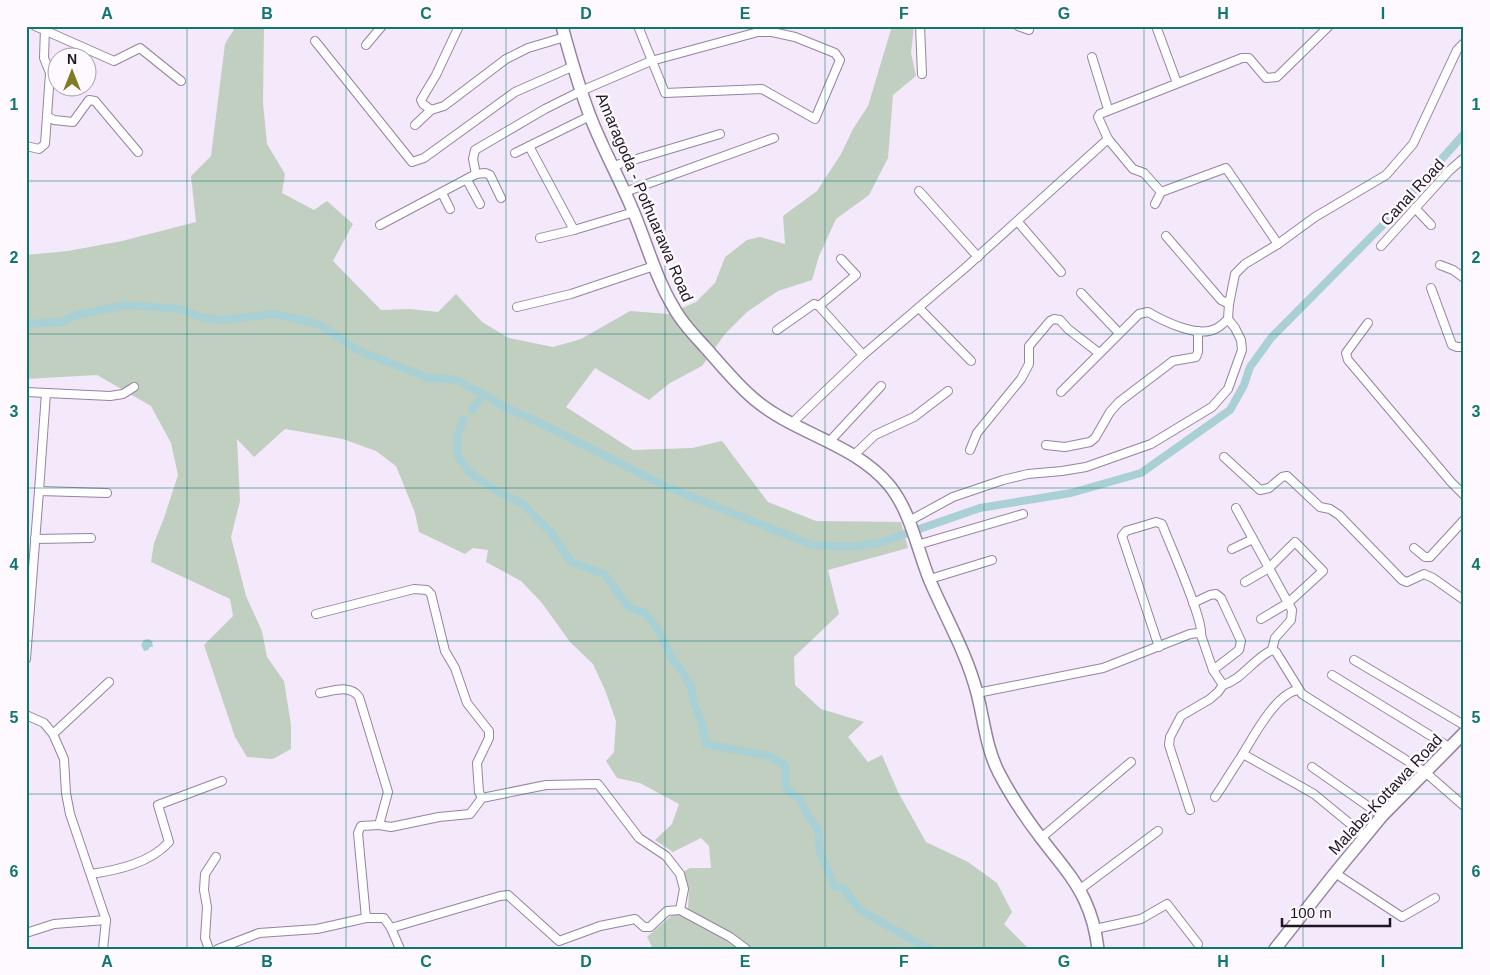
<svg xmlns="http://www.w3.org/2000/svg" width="1490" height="975" viewBox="0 0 1490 975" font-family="Arial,sans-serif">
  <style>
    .green { fill: #c1cfc0 }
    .water { fill: #a9d0d5 }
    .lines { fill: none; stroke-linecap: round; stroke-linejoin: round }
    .canal { stroke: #a9d0d5; stroke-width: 8 }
    .street-casing { stroke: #9683a0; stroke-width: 10 }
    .secondary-casing { stroke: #9683a0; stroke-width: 14 }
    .street { stroke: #fff; stroke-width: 8 }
    .secondary { stroke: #fff; stroke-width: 11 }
    .grid { fill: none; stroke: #0f766e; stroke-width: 1; stroke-opacity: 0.55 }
    .labels { text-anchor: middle; stroke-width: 5; stroke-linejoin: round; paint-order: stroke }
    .street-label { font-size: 16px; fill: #1e1722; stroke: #fdf9ff }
    .neatline { fill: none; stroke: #0f766e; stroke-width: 2 }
    .grid-label { font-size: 16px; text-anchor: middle; font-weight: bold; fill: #0f766e }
  </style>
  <rect width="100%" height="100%" fill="#f4e8fb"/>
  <polygon class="green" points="236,26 264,26 263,103 267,144 285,174 282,193 314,210 327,201 353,224 333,261 381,310 410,309 438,312 456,294 482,322 509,338 553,347 581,339 630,311 668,314 696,302 715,283 725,257 747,240 760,237 785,244 783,216 817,191 841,154 853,129 868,106 892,26 914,26 911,53 916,76 893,95 888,158 869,195 836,219 819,256 812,280 778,291 747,312 725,334 702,366 670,383 649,400 595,368 566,407 633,450 692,448 722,441 768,502 816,521 901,522 908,548 828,570 839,614 794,657 795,685 821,709 864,722 848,737 868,762 882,755 898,792 926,842 968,862 997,883 1012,912 1004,924 1028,948 1047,947 1048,949 653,949 647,937 671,916 688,908 689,890 680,874 690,868 711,868 709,846 701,838 673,852 655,840 672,824 679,804 640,783 617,778 606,761 614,752 616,721 605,690 593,664 570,642 542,603 521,581 486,562 488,550 473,548 465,554 419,532 415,513 396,466 376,451 343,439 285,429 254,457 237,439 240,501 231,537 246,596 262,631 267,657 284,681 291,725 291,749 273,759 247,757 235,737 204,645 233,616 230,599 151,562 154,543 164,518 178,475 171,443 151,406 97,375 26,379 26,255 68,251 122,241 196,222 191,176 211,156 225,44"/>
  <polygon class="water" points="148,639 152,641 153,647 150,647 148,650 144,651 141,645 144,640"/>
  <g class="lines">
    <g class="canal">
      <polyline points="26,324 62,322 76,315 127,305 179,309 204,318 223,320 273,314 308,321 322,326 357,350 426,377 457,380 509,409 538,422 665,486 812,545 849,547 879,543 980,508 1071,493 1141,473 1230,410 1244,385 1250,367 1271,338 1381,227 1464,134"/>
      <polyline points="472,410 484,394"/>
      <polyline points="463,420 457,437 458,456 470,473 495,490 523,504 552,534 571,562 604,574 629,607 645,613 657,628 673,661 679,666 692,688 693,700 701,721 706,744 769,756 785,766 786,788 801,801 808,816 818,829 820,852 835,887 843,888 860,910 929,949"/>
    </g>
    <defs>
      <g id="street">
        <polyline points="35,26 114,61 140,48 181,81"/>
        <polyline points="920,26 922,74"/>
        <polyline points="1018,26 1029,30"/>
        <polyline points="1156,26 1177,83"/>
        <polyline points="315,41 412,162 424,158 515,92 574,66"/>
        <polyline points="366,45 382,26"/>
        <polyline points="1092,57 1108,109"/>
        <polyline points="431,110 423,104 421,100 436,75 459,26"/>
        <polyline points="47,116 54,120 73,122 89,100 95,101 138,152"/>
        <polyline points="415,125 431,110 444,106 506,59 528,48 565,37"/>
        <polyline points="26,146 39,149 45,144 50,73 44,58 45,28"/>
        <polyline points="529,146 574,230 634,212"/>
        <polyline points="515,153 590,116"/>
        <polyline points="613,166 720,134"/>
        <polyline points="476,174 485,173 490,175 501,198"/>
        <polyline points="467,180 480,204"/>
        <polyline points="919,191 978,257"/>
        <polyline points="625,192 774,138"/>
        <polyline points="1161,192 1226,168 1278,244"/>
        <polyline points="442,193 450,209"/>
        <polyline points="1155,204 1161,192 1144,173 1133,169 1108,139 1098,117 1100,114 1242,58 1249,58 1266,78 1277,77 1329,26"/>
        <polyline points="1415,208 1431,225"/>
        <polyline points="1018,222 1061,272"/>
        <polyline points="380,225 476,174 473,159 475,150 545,109 581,91 651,61 758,32 772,32 795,37 835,53 840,60 815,119 762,89 665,93 638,26"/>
        <polyline points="1166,236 1221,300 1229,304"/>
        <polyline points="540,238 574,230"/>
        <polyline points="1381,246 1449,171 1464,158"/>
        <polyline points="1440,265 1453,270 1464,278"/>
        <polyline points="1431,288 1452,345 1457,347 1464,347"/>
        <polyline points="1081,293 1119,333"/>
        <polyline points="819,306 856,275 841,259"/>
        <polyline points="517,307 571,294 654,266"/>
        <polyline points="919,308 971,361"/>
        <polyline points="1368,323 1346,353 1348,360 1451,482 1464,495"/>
        <polyline points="777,330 814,304 819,306 863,355"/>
        <polyline points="26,392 110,396 123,394 134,387"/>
        <path d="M1061,392L1139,314L1148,312C1163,321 1198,338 1215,329C1220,327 1224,323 1228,319"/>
        <polyline points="792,423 863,355 965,268 1108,139"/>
        <polyline points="829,442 881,386"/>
        <polyline points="1046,445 1065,447 1090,442 1095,438 1110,412 1119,402 1173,361 1196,357 1198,352 1198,331"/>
        <polyline points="970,450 977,433 1021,379 1029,364 1029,346 1050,321 1054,319 1060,320 1068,329 1099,353"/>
        <polyline points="853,456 875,435 914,417 948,391"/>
        <polyline points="1224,457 1260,490 1269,488 1282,477 1287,476 1320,507 1330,509 1339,515 1402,580 1407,582 1424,574 1433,578 1464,600"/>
        <polyline points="39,491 46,393"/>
        <polyline points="1236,508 1292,610 1291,620 1275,638 1272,650"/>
        <polyline points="909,521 953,497 1003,480 1028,474 1062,471 1086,467 1151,444 1212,407 1228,389 1242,350 1241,340 1235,328 1228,319 1229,304 1235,274 1245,264 1278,244 1315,217 1386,175 1413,144 1457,50 1464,43"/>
        <polyline points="35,539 91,538"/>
        <polyline points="917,545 1023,514"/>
        <polyline points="1414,548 1425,557 1430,557 1464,520"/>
        <polyline points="1232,549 1253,539"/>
        <polyline points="930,579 992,560"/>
        <polyline points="1245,582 1269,568 1295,542 1323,571 1288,603 1261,619"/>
        <polyline points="1193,603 1210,595 1216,594 1221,598 1241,641 1239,650 1213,670"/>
        <polyline points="316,614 414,589 427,590 431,594 445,651 455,668 467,703 489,731 489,738 477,763 479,792 482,798"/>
        <path d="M1159,647L1122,536L1126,531L1156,522L1162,524C1169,543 1204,620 1201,635L1213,670L1223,685C1243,679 1253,659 1272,650L1276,652L1302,694L1425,772L1464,806"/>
        <polyline points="26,659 39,491 107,493"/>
        <polyline points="1354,660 1464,725"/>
        <polyline points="1332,675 1449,747"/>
        <path d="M320,693C334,691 350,684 359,697L388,792L379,825L391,827L439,817L470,814L482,798L546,785L598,784L639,838L666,856L680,874L684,889L680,910L730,937L746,949"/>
        <polyline points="977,693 1103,668 1190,634 1198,633 1201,635"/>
        <polyline points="26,715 44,723 53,734 64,759 66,793 70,814 106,920 103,949"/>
        <polyline points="53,734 109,682"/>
        <polyline points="1243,754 1314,794 1365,836"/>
        <polyline points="1312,767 1382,816"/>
        <path d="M1215,797C1224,784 1232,770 1241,757C1252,739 1276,693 1298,690"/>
        <polyline points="1190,810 1169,745 1170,737 1181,716 1210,699 1218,692 1223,685"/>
        <polyline points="1041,838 1131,762"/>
        <polyline points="1335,873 1402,917 1435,898"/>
        <path d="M91,874C118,870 150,863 169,842L158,805L222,781"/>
        <polyline points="1079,890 1158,831"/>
        <polyline points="366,918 358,833 361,826 379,825"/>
        <polyline points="391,928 500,896 508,895 559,941 600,926 635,919 644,927 650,927 667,911 680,910"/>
        <polyline points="1095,929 1141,919 1167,904 1198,944"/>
        <polyline points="26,933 54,924 106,920"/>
        <polyline points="209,949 205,938 207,907 204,890 205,874 216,857"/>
        <polyline points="218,949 259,933 317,929 366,918 384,918 391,928 400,949"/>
      </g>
      <g id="secondary">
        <path d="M562,26C570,56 579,87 590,116C602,147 618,176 631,206C646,240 655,277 674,308C682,323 694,335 705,347C721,365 736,384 754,399C795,434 854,443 889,485C911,512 917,549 930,581C946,618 967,654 977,693C984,720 986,748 999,773C1011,796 1025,817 1041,838C1056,858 1074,877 1085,901C1092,916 1096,932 1098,949"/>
        <polyline points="1275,949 1335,873 1382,816 1464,733"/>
      </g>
    </defs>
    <use href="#street" class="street-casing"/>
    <use href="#secondary" class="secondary-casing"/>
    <use href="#street" class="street"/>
    <use href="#secondary" class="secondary"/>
  </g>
  <path class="grid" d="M187,26V949M346,26V949M506,26V949M665,26V949M825,26V949M984,26V949M1144,26V949M1303,26V949M26,181H1464M26,334H1464M26,488H1464M26,641H1464M26,794H1464"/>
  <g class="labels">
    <g class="street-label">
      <text transform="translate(1412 192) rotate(-47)" y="6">Canal Road</text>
      <text transform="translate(645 197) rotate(67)" y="6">Amaragoda - Pothuarawa Road</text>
      <text transform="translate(1385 794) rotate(-47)" y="6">Malabe-Kottawa Road</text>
    </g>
  </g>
  <rect width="1490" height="975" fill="none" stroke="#fdf9ff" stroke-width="55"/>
  <g transform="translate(72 72)"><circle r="24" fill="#fdf9ff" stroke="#a49fa7"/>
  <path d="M0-4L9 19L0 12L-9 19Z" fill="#7f7c23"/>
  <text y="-8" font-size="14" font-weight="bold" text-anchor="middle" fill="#1e1722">N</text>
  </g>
  <path d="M1282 918v8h108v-8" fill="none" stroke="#1e1722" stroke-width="2.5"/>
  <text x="1290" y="918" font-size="15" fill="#1e1722" stroke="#fdf9ff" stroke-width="4" paint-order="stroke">100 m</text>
  <rect x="28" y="28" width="1434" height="920" class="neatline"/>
  <g class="grid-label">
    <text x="107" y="19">A</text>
    <text x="267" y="19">B</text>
    <text x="426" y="19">C</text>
    <text x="586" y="19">D</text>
    <text x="745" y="19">E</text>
    <text x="904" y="19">F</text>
    <text x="1064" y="19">G</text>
    <text x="1223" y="19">H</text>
    <text x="1383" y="19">I</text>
    <text x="14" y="110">1</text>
    <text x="1476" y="110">1</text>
    <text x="14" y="263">2</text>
    <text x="1476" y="263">2</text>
    <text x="14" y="417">3</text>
    <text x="1476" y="417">3</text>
    <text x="14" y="570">4</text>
    <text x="1476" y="570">4</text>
    <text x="14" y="723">5</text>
    <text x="1476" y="723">5</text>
    <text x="14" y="877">6</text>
    <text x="1476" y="877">6</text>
    <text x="107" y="967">A</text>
    <text x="267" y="967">B</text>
    <text x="426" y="967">C</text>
    <text x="586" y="967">D</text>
    <text x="745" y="967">E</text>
    <text x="904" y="967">F</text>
    <text x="1064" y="967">G</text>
    <text x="1223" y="967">H</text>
    <text x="1383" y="967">I</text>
  </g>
</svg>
